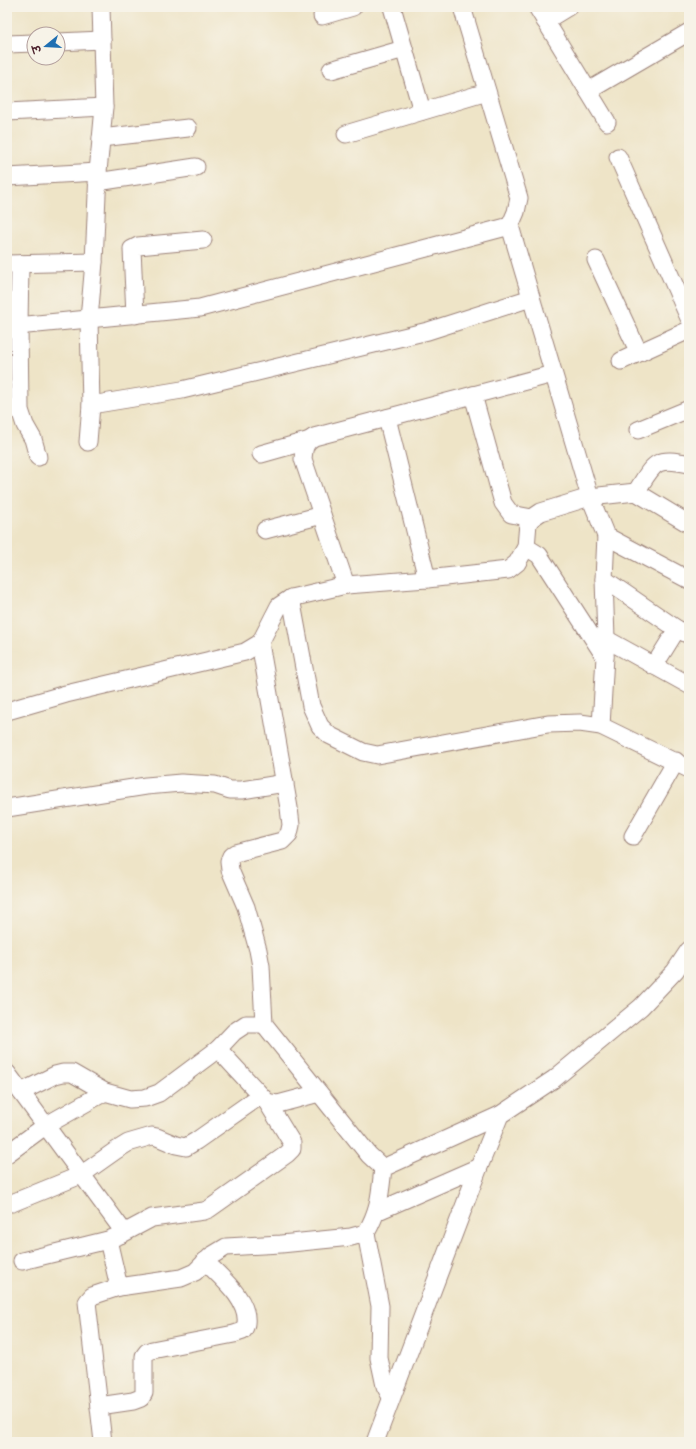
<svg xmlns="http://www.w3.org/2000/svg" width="696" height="1449" viewBox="0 0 696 1449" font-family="'Architects Daughter','Playpen Sans Deva',sans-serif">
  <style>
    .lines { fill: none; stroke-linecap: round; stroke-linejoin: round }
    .minor-casing { stroke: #9c8279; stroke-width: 19 }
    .minor { stroke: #fff; stroke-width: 17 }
  </style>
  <rect width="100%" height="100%" fill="#f7f3e8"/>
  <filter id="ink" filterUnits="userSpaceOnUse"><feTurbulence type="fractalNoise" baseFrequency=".025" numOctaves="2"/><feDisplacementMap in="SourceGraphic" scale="8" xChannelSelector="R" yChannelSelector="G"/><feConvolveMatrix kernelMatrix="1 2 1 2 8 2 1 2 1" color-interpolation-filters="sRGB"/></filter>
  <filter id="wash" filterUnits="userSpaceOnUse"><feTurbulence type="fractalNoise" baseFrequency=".012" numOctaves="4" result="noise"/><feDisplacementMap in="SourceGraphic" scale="16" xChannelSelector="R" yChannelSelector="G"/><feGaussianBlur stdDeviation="0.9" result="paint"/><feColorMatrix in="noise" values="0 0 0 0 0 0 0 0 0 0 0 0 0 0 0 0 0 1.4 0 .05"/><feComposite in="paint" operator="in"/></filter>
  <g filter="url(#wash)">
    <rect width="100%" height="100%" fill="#eee4c7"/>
  </g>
  <g filter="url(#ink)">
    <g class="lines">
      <defs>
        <g id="minor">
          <polyline points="392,7 422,111"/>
          <polyline points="462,7 519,198 516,212 510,226"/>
          <polyline points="537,7 607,122"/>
          <polyline points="322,16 353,7"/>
          <polyline points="545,21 568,7"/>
          <polyline points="58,42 102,40"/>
          <polyline points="7,44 34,43"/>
          <polyline points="331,70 404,49"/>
          <polyline points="588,91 689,32"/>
          <polyline points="7,112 104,107"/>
          <polyline points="346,134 487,92"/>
          <polyline points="101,138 188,128"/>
          <polyline points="618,157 689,318"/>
          <polyline points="7,177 98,172"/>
          <polyline points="97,182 196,167"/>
          <polyline points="596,260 639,353"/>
          <polyline points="7,264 94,262"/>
          <polyline points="20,264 19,325 20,410 25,425 33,439 38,457"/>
          <polyline points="135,315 132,249 138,246 203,240"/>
          <polyline points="7,327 200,308 510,226 590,497 606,536 604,579"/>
          <polyline points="621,361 689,330"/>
          <polyline points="473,395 503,503 511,514 532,518"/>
          <polyline points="91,405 182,390 428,331 531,298"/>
          <polyline points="387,418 427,579"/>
          <polyline points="638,430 689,409"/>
          <polyline points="88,442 91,405 89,319 94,262 98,172 104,107 101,7"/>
          <polyline points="261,454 307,441"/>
          <path d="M689,464C654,456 654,464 636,492L689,524"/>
          <polyline points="265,530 322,515"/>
          <polyline points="606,536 689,580"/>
          <polyline points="526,547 539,555 605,657"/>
          <path d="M346,585L303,459C304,449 304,443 314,437L553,374"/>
          <polyline points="291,598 346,585 427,579 508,570 517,563 526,547 528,523 532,518 541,512 590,497 636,492"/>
          <polyline points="606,639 689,685"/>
          <polyline points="260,643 289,808 291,825 289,834 282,841 235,853 231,856 229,861 230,870 246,907 258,950 261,966 264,1024 369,1155 383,1168"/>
          <polyline points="654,666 677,629"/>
          <polyline points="7,711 66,694 245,652 260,643 279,606 291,598 311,706 320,726 329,735 363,752 377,755 548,724 580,723 601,726 689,769"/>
          <polyline points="601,726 606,639 604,579 677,629 689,635"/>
          <polyline points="7,808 146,786 181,783 215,785 230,790 242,790 285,783"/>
          <polyline points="633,836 676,761"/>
          <polyline points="218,1049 267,1102 278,1104 319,1093"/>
          <polyline points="7,1073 121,1228 120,1235 108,1240 22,1261"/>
          <polyline points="21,1092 55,1075 63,1073 72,1073 105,1092 130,1099 145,1098 159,1093 218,1049 234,1032 246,1024 264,1024"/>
          <polyline points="7,1154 45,1126 105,1092"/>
          <polyline points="12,1203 81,1175 115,1151 128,1143 152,1136 157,1137 176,1145 186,1147 196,1141 260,1096"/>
          <polyline points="376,1212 479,1167"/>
          <polyline points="366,1233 380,1306 379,1358 385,1386 391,1397"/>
          <polyline points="120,1235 152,1218 204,1211 209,1209 287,1154 292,1149 292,1143 267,1102"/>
          <path d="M108,1240L119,1287L181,1278L195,1272L211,1256L226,1247L281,1244L351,1237L366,1233C380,1209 380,1194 383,1168L500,1115"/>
          <path d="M99,1406L133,1401L141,1398L144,1393V1356L147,1352L152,1350L234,1334L243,1331C244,1329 246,1326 246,1323C249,1299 219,1276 205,1261"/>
          <polyline points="103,1442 87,1302 92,1296 119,1287"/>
          <polyline points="375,1442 479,1167 500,1115 554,1079 641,1007 675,971 689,950"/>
        </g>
      </defs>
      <use href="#minor" class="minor-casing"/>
      <use href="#minor" class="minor"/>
    </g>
  </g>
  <rect width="696" height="1449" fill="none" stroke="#f7f3e8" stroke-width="24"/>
  <g transform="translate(46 46) rotate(252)"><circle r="19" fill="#f7f3e8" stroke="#b29e9c"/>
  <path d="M0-3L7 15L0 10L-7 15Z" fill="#1f6fb2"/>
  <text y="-6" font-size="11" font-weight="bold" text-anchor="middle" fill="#4a1f2b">उ</text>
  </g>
</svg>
